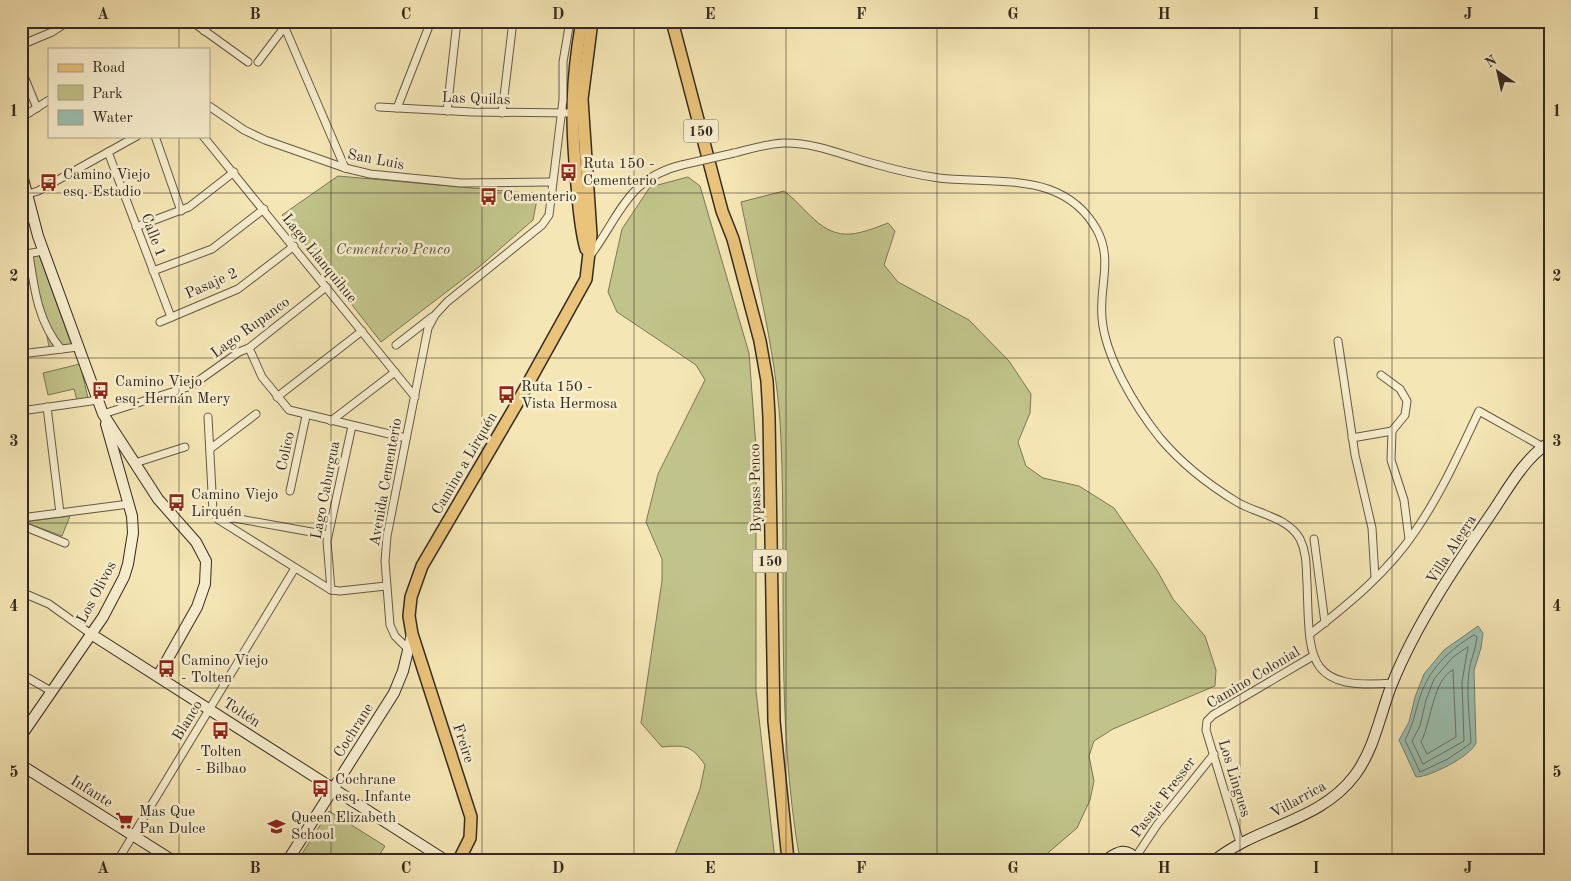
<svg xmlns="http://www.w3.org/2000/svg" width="1571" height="881" viewBox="0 0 1571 881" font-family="'Old Standard TT',serif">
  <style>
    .green { fill: #c1c48a; stroke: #7b7756 }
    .water { fill: #9cbfb0; stroke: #738377 }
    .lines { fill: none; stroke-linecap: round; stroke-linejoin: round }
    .shore { stroke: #687469; stroke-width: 1 }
    .street-casing { stroke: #655947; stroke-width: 9 }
    .secondary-casing { stroke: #352a22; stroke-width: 12 }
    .primary-casing { stroke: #352a22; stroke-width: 14 }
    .street { stroke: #f8efcf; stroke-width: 7 }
    .secondary { stroke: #f8efcf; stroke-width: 10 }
    .primary { stroke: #eac47a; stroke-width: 11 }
    .street-bridge-casing { stroke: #655947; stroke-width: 9; stroke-linecap: butt }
    .street-bridge { stroke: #f8efcf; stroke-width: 7 }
    .grid { fill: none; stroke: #352a22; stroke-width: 1; stroke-opacity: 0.55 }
    .labels { text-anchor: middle; stroke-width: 5; stroke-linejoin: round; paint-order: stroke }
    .shield { fill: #f8efcf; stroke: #706556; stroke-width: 1 }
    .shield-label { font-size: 14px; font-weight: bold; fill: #352a22 }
    .street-label { font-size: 15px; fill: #352a22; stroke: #f8efcf }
    .poi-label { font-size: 15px; fill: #352a22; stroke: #f8efcf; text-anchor: start }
    .park-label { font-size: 15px; font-style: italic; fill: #58503c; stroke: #f8efcf }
    .neatline { fill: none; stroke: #352a22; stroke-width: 2 }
    .grid-label { font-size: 16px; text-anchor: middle; font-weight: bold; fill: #352a22 }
  </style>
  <rect width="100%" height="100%" fill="#f5e7b5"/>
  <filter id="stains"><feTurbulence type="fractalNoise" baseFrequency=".004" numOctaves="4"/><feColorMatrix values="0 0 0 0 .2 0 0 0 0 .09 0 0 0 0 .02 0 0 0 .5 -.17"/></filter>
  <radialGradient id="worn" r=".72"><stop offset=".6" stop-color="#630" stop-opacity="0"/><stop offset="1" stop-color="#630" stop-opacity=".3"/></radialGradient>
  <g class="green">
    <polygon points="338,176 538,194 533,220 479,267 381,342 282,215"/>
    <path d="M688,177L700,186L749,353L756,447V691L775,860H673L700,789L705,765C691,745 686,745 662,747L641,723L662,581V559L646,522L658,474L705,380L696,365L617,312L608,292L622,229L650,187Z"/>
    <path d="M784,191C806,207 821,237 851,234C863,233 877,227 888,223L895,231L884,265L898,282L969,320L1009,361L1031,394L1030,413L1018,442L1026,466L1043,478L1079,486L1114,508L1158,572L1173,599L1205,636L1216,670L1215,686L1113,729L1094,741L1089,756L1094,781L1090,800L1077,828L1049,852L1044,860H800C775,722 787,580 781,440C778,360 757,281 741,202Z"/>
    <polygon points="39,255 72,346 49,347 32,256"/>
    <polygon points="80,364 88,398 77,400 74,389 48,395 43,373"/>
    <polygon points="70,516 62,536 24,522"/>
    <polygon points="329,811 385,846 376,860 298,860"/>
  </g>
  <path class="water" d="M1478,626L1483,633L1481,648L1474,670L1476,743C1471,756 1430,777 1416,777L1399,740L1409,722L1415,697L1424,674L1444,650Z"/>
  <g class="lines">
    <g class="shore">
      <path d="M1474,635L1477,637C1476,650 1470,660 1469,672C1466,694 1470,720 1471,743L1448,759L1420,772L1405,740C1414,723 1414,715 1420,697C1429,669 1449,650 1474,635Z"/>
      <polygon points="1468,647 1462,682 1464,741 1423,764 1412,741 1420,726 1426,700 1434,679 1452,658"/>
      <path d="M1453,670L1456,737L1427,754L1421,742C1431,723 1433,679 1453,670Z"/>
    </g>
    <defs>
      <g id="street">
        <polyline points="191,21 248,62"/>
        <polyline points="276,21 285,28"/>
        <polyline points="285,28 345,168"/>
        <polyline points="204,31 211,21"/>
        <polyline points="21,45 52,32 69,21"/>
        <polyline points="258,62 289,21"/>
        <polyline points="21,69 37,108"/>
        <polyline points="209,106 244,130 265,140 345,168 370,174 461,183 551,182"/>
        <polyline points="379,107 472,112 571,113"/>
        <polyline points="397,108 431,21"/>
        <polyline points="447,111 457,21"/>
        <polyline points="502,113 513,21"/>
        <polyline points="21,118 49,100"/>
        <polyline points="155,136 181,211"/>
        <polyline points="203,136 415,397"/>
        <polyline points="108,152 171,317"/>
        <path d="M734,153C750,149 766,144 783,143C815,142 845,156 875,164C896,170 917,175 939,178C972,182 1017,178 1048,189C1068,196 1086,210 1097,230C1113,260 1099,286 1102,318C1105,357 1136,408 1160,438C1181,463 1209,485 1237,502C1257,514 1288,517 1300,539C1307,553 1306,568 1307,583C1310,656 1303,691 1393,683"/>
        <polyline points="21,196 38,191 137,136"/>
        <polyline points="136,227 189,207 234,172"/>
        <path d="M29,254C34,288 38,322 61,349"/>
        <polyline points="21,255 43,251"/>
        <path d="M590,256C620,216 627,178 682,165"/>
        <polyline points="153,271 212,249 264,209"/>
        <polyline points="160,322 238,289 294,246"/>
        <polyline points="1338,341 1355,455 1372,528 1375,578"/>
        <polyline points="396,345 432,317"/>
        <polyline points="249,348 262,377 289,410 406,438"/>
        <polyline points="21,354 78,347"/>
        <polyline points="1381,375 1400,389 1407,401 1405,415 1392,431 1391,460 1404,500 1409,539"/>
        <polyline points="277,397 362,331"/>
        <polyline points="47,407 60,513"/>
        <polyline points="21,411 98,400"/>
        <polyline points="103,414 191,386 239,352 249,348 326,287"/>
        <polyline points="208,417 213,511 219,520 331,590 340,591 386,586"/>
        <polyline points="331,421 395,372"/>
        <polyline points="1352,438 1392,431"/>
        <polyline points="210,449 256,414"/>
        <polyline points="135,463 185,447"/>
        <polyline points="290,491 306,416"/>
        <polyline points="21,518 129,504"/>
        <polyline points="219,520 234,518 328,535"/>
        <polyline points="21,525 65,543"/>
        <polyline points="1314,539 1325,623"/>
        <polyline points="331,590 327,541 352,426"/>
        <polyline points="21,592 49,604 91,634"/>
        <path d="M1310,634C1349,604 1389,571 1416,530C1442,492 1460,451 1479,411L1543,447"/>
        <polyline points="408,649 395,636 390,625 385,561 387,536 428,328 435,315 447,302 542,225 549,215 563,100 563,62 570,21"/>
        <polyline points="21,674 51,691"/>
        <polyline points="1240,843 1206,730 1207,721 1213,715 1313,656"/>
        <polyline points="1135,858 1157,825 1214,754"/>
        <polyline points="118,860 295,568"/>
      </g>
      <g id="secondary">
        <polyline points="21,171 38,236 103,414 158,499 196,542 206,561 205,584 197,607 158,676"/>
        <polyline points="91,634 445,860"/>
        <polyline points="21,736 103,617 124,577 128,564 133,533 132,516 106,424"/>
        <polyline points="21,765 172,860"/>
        <polyline points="288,860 394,693 403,671 412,634"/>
        <path d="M1106,860C1118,851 1127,847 1137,860"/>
        <path d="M1215,860C1259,825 1320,822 1355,775C1375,748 1380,714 1392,684C1417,622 1457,564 1495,508C1510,485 1526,457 1550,442"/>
      </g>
      <g id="primary">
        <path d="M582,21C571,82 571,124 577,185C579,207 580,228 586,249"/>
        <polyline points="672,21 722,211 733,239 760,341 767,381 769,417 774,721 788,860"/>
        <polyline points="459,860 470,838 471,817 412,634 409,616 411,597 422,566 515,407 586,279 591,235 582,99 592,21"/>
      </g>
    </defs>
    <use href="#street" class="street-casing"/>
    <use href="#secondary" class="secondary-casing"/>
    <use href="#primary" class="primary-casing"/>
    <use href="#street" class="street"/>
    <use href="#secondary" class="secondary"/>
    <use href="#primary" class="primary"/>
    <defs>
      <polyline id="street-bridge" points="682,165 734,153"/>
    </defs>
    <use href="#street-bridge" class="street-bridge-casing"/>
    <use href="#street-bridge" class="street-bridge"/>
  </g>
  <path class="grid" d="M179,21V49M331,21V860M482,21V860M634,21V860M786,21V860M937,21V860M1089,21V860M1240,21V860M1392,21V860M179,136V860M21,193H1550M21,358H1550M21,523H1550M21,688H1550"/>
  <defs>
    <symbol id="bus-bare" viewBox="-9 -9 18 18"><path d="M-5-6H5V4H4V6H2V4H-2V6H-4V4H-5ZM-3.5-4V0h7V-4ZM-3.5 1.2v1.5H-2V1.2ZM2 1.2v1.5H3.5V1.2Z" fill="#8f2418" stroke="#f8efcf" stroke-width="2.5" paint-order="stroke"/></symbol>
    <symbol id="supermarket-bare" viewBox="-9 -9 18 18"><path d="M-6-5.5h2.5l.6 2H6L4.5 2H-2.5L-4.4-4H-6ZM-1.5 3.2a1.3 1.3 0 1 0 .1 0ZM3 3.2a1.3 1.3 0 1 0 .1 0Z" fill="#8f2418" stroke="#f8efcf" stroke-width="2.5" paint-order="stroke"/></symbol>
    <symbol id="school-bare" viewBox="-9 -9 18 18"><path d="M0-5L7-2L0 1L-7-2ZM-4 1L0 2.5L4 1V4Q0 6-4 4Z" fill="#8f2418" stroke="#f8efcf" stroke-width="2.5" paint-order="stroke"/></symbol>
  </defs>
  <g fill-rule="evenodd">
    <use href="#bus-bare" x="556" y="160" width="25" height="25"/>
    <use href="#bus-bare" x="36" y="170" width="25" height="25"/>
    <use href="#bus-bare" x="476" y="184" width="25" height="25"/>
    <use href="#bus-bare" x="88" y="378" width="25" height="25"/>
    <use href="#bus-bare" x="494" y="382" width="25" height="25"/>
    <use href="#bus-bare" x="164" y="490" width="25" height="25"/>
    <use href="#bus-bare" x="154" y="656" width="25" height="25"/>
    <use href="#bus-bare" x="208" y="718" width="25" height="25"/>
    <use href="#bus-bare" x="308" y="776" width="25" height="25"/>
    <use href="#supermarket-bare" x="112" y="808" width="25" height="25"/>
    <use href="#school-bare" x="264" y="814" width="25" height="25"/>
  </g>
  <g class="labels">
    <g class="shield">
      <rect x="683.5" y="119.5" width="35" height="23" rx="4"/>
      <rect x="752.5" y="549.5" width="35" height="23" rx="4"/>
    </g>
    <g class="shield-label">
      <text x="701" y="136">150</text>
      <text x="770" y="566">150</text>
    </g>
    <g class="street-label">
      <text transform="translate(476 98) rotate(2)" y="5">Las Quilas</text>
      <text transform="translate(376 159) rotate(11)" y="5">San Luis</text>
      <text transform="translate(154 235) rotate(69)" y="5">Calle 1</text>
      <text transform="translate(320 258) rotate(51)" y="5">Lago Llanquihue</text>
      <text transform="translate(211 283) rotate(-24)" y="5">Pasaje 2</text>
      <text transform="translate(250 327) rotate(-36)" y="5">Lago Rupanco</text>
      <text transform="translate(285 451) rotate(-78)" y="5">Colico</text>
      <text transform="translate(464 463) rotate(-60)" y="5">Camino a Lirquén</text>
      <text transform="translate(385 482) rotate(-80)" y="5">Avenida Cementerio</text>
      <text transform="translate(755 488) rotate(-91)" y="5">Bypass Penco</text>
      <text transform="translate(325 490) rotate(-79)" y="5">Lago Caburgua</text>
      <text transform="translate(1451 549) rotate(-57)" y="5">Villa Alegra</text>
      <text transform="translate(96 592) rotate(-62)" y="5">Los Olivos</text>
      <text transform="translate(1253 677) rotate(-31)" y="5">Camino Colonial</text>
      <text transform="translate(242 712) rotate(33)" y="5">Toltén</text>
      <text transform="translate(187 720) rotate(-59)" y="5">Blanco</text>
      <text transform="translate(353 730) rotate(-58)" y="5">Cochrane</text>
      <text transform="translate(464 743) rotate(72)" y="5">Freire</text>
      <text transform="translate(1235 778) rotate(73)" y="5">Los Lingues</text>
      <text transform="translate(92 791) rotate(32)" y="5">Infante</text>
      <text transform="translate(1163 797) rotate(-53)" y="5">Pasaje Fresser</text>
      <text transform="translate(1298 799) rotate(-29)" y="5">Villarrica</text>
    </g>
    <g class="poi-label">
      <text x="583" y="168">Ruta 150 -<tspan x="583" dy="17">Cementerio</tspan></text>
      <text x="63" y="179">Camino Viejo<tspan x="63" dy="17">esq. Estadio</tspan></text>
      <text x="503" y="201">Cementerio</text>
      <text x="115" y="386">Camino Viejo<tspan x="115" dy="17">esq. Hernán Mery</tspan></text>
      <text x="521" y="391">Ruta 150 -<tspan x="521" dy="17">Vista Hermosa</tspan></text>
      <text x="191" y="499">Camino Viejo<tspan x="191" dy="17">Lirquén</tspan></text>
      <text x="181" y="665">Camino Viejo<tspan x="181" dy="17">- Tolten</tspan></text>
      <text x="221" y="756" text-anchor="middle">Tolten<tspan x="221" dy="17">- Bilbao</tspan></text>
      <text x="335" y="784">Cochrane<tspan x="335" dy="17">esq. Infante</tspan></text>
      <text x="139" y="816">Mas Que<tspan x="139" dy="17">Pan Dulce</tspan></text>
      <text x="291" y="822">Queen Elizabeth<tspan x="291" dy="17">School</tspan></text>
    </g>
    <g class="park-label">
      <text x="393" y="254">Cementerio Penco</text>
    </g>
  </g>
  <rect width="1571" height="881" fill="none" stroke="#f5e7b5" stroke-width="55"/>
  <rect x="48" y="48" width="162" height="90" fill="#f8efcf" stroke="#aaa08a"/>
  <rect x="58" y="64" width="25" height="8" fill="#eac47a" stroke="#aaa08a"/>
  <text x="92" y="72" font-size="15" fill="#352a22">Road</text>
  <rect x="58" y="85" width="25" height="15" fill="#c1c48a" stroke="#aaa08a"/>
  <text x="92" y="98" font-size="15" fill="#352a22">Park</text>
  <rect x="58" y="110" width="25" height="15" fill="#9cbfb0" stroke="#aaa08a"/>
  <text x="92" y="122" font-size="15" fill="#352a22">Water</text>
  <g transform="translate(1498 72) rotate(326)" stroke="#f8efcf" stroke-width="4" paint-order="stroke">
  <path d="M0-4L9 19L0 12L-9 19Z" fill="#352a22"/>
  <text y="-8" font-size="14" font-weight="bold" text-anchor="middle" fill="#352a22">N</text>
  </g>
  <rect x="28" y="28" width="1516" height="826" class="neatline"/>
  <g class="grid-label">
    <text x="103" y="19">A</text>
    <text x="255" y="19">B</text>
    <text x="406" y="19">C</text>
    <text x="558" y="19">D</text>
    <text x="710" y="19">E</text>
    <text x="861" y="19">F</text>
    <text x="1013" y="19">G</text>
    <text x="1164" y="19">H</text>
    <text x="1316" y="19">I</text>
    <text x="1468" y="19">J</text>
    <text x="14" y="116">1</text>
    <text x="1557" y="116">1</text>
    <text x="14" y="281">2</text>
    <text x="1557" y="281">2</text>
    <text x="14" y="446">3</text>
    <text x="1557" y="446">3</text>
    <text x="14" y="611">4</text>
    <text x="1557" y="611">4</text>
    <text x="14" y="777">5</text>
    <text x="1557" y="777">5</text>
    <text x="103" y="873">A</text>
    <text x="255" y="873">B</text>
    <text x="406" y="873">C</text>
    <text x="558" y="873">D</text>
    <text x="710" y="873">E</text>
    <text x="861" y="873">F</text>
    <text x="1013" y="873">G</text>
    <text x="1164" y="873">H</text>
    <text x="1316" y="873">I</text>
    <text x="1468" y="873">J</text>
  </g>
  <rect width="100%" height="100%" filter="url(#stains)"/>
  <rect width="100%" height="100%" fill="url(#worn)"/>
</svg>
